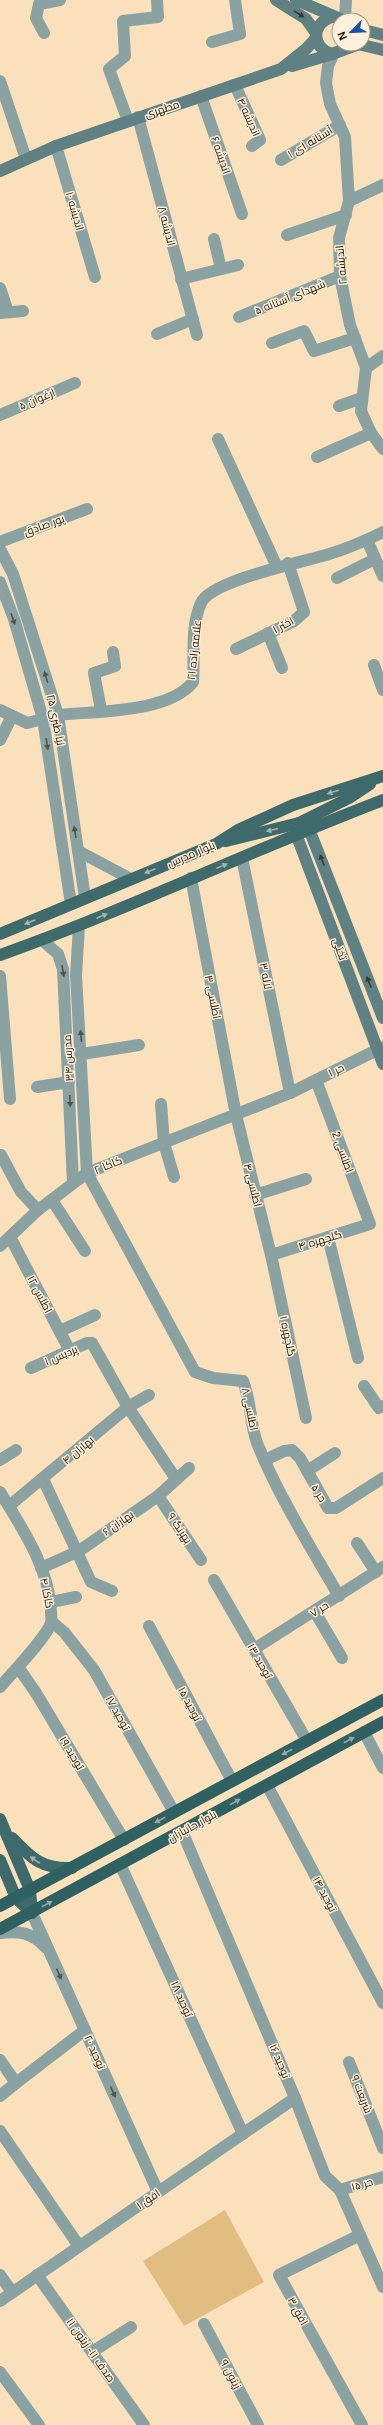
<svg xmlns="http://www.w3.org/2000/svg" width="383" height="2425" viewBox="0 0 383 2425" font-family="Arial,Cairo,sans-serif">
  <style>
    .green { fill: #e2bd82 }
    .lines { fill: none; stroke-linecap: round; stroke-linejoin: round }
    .minor { stroke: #8ba2a3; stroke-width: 12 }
    .secondary { stroke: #5f8183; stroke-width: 12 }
    .primary { stroke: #3f6a6c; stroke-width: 12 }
    .trunk { stroke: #2f6062; stroke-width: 12 }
    .oneway { fill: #343a32 }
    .oneway2 { fill: #4e544d }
    .oneway3 { fill: #a9b4a8 }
    .oneway4 { fill: #97a89e }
    .labels { text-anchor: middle; stroke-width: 3; stroke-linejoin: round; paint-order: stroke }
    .street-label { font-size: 11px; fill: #1d1406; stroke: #fff0d9 }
  </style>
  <rect width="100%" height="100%" fill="#fae1bb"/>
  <polygon class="green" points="225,2210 264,2282 184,2326 143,2261"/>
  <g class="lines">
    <g class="minor">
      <polyline points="345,20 346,0"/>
      <polyline points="44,33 36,18 39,4 60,0"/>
      <polyline points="212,42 240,34 235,0"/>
      <polyline points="334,53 328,66 326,83 330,104 345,137 349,201 339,238 340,276 350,325 366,368 361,411 371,433 383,449"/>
      <polyline points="0,81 26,159"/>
      <polyline points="235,85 260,140 252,146"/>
      <polyline points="201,96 242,214"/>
      <polyline points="138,117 197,335"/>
      <polyline points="128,121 109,69 125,56 123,21 158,17 157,0"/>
      <polyline points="56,146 95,277"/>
      <polyline points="281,160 340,125"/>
      <polyline points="349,201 383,185"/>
      <polyline points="287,235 346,215"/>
      <polyline points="214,239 221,269"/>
      <polyline points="181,279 238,265"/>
      <polyline points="0,288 8,312"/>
      <polyline points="0,313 23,311"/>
      <polyline points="239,317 340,276"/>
      <polyline points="157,334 193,319"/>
      <polyline points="272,343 304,331 314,351 355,338"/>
      <polyline points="366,368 383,356"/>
      <polyline points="339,406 362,398"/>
      <polyline points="0,415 75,383"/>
      <polyline points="218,439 277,567"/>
      <polyline points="317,457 371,433"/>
      <polyline points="367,540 383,576"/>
      <polyline points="0,542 87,509"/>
      <polyline points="0,549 13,574 58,715 85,898"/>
      <polyline points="337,578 375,559"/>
      <polyline points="0,582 14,619 43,719 71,904"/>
      <polyline points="268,633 282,668"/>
      <polyline points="236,649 294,621 304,612 288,563"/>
      <polyline points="374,665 383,690"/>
      <polyline points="0,710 27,723 43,719"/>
      <polyline points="101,710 94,673 115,666 113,652"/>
      <path d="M58,715C95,711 169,713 193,682C195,656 190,628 201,603C210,581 302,562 326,555C346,549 365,541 383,532"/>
      <polyline points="0,740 12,716"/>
      <polyline points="78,851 131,879"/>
      <polyline points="242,858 290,1093"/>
      <polyline points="191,878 236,1115 271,1255 306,1418"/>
      <path d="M79,926L76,975L87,1173L195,1372L213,1378L243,1381C251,1401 250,1423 257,1443C279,1497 310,1546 339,1596"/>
      <polyline points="42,940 58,954 63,969 73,1183"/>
      <polyline points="0,976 10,1099"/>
      <polyline points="82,1054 139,1045"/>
      <polyline points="37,1087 69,1082"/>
      <polyline points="161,1104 164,1143 174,1177"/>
      <polyline points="1,1155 21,1192 38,1210"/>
      <polyline points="255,1195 306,1179"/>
      <polyline points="52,1200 85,1251"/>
      <polyline points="10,1237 70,1351"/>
      <polyline points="328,1237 358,1358"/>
      <polyline points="0,1246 38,1210 87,1173 290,1093 383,1047"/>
      <polyline points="271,1255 370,1224 316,1080"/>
      <polyline points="60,1331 95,1315"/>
      <polyline points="31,1368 87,1343 92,1343 128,1407 176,1479"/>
      <polyline points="364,1386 379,1408 383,1406"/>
      <polyline points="0,1460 16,1450"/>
      <polyline points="265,1460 284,1451 292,1450 300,1458 328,1508 336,1508 383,1478"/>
      <polyline points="307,1471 335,1453"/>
      <polyline points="43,1479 91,1582 112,1591"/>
      <path d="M0,1492C22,1528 49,1567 51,1611C51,1614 52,1620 51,1623C46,1638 12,1673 0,1687"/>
      <polyline points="158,1496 201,1560"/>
      <polyline points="9,1506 128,1407 149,1395"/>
      <polyline points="357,1543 376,1572"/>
      <polyline points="41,1568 79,1551 158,1496 189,1468"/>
      <polyline points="214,1580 307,1741"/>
      <polyline points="51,1602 76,1597"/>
      <polyline points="315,1612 342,1658"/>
      <polyline points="52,1622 64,1632 94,1670 174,1812"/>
      <polyline points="149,1626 232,1781"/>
      <polyline points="254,1649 383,1567"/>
      <polyline points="18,1667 36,1693 124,1840"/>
      <polyline points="364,1732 383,1768"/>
      <polyline points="267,1785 383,2003"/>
      <polyline points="182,1831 295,2098 325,2176 340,2190 383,2287"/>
      <polyline points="120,1864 243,2134"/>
      <polyline points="32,1913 158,2192"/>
      <path d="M0,1933C19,1931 32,1932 45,1947"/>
      <polyline points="0,2060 16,2083 0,2096"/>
      <polyline points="349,2062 383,2148"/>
      <polyline points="16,2083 85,2030"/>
      <polyline points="0,2131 79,2246"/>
      <polyline points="340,2190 383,2177"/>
      <polyline points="360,2235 279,2275 362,2425"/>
      <polyline points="0,2275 12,2292"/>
      <polyline points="37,2275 144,2425"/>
      <polyline points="0,2301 295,2098"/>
      <polyline points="204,2324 258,2425"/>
      <polyline points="92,2352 131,2327"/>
      <polyline points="0,2372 39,2425"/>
    </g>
    <g class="secondary">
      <polyline points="276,0 306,19 316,33"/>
      <polyline points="296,0 343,20"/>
      <path d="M332,17C311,23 311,48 332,54L359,44"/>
      <polyline points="364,30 383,35"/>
      <polyline points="358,44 383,50"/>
      <polyline points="292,66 332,54"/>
      <polyline points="0,171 56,146 281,69 306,49 316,38"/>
      <polyline points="309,829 383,1018"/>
      <polyline points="296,834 383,1064"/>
    </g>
    <g class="primary">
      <polyline points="296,834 299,823 349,798 370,784"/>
      <polyline points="226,841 299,823 304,826"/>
      <polyline points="0,934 216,844 238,830 293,805 383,776"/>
      <path d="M0,955C130,909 254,849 383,800"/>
      <polyline points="0,1819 30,1890 32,1913"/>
      <path d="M12,1838C32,1859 42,1869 72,1868"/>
      <polyline points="0,1860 16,1898 32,1913"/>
    </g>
    <g class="trunk">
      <polyline points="0,1906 383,1700"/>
      <polyline points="0,1929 383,1722"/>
    </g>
  </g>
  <defs><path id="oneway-solid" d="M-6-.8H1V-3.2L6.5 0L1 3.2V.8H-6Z"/></defs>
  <g class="oneway">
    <use href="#oneway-solid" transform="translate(299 14) rotate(32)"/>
    <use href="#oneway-solid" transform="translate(322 860) rotate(-111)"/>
    <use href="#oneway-solid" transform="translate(369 982) rotate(-111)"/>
  </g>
  <g class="oneway2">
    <use href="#oneway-solid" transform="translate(13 619) rotate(71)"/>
    <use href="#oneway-solid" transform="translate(46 677) rotate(-107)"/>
    <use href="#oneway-solid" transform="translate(47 744) rotate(81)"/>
    <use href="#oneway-solid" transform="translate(75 832) rotate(-99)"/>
    <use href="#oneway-solid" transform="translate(63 971) rotate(80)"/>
    <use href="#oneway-solid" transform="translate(81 1036) rotate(-94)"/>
    <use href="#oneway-solid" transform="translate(70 1101) rotate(88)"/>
    <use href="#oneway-solid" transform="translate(59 1974) rotate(66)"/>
    <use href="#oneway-solid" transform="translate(113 2092) rotate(66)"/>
  </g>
  <g class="oneway3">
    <use href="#oneway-solid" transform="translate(333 792) rotate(162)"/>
    <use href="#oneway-solid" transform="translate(272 830) rotate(166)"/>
    <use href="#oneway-solid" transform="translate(222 866) rotate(-22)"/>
    <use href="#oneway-solid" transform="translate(150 871) rotate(158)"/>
    <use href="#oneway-solid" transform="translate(102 916) rotate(-23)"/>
    <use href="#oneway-solid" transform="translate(30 922) rotate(157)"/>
    <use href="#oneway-solid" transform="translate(35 1860) rotate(-145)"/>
  </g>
  <g class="oneway4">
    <use href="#oneway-solid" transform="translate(349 1740) rotate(-28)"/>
    <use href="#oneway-solid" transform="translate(287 1752) rotate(152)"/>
    <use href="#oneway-solid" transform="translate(235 1802) rotate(-29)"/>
    <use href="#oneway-solid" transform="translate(160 1820) rotate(152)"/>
    <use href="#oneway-solid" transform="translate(47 1904) rotate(-28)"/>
  </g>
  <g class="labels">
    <g class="street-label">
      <text transform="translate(162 109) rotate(-18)" y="4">مطهری</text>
      <text transform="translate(249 117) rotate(66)" y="4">اندیشه ۴</text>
      <text transform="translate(310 142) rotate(-31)" y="4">آستانه ای ۱</text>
      <text transform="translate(221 155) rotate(71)" y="4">اندیشه ۶</text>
      <text transform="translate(75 211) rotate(74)" y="4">اندیشه ۱۰</text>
      <text transform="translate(167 226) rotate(75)" y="4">اندیشه ۸</text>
      <text transform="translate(341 265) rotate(-95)" y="4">اندیشه ۲</text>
      <text transform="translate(290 297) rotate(-22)" y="4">شهدای آستانه ۵</text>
      <text transform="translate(37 399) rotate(-23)" y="4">ارغوان ۵</text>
      <text transform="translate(44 525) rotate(-20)" y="4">پور صادق</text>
      <text transform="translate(283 625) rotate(-28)" y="4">اختر ۱</text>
      <text transform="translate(194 650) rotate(-84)" y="4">علامه زاده ۲۱</text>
      <text transform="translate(56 720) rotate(78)" y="4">نیا طبری ۲۵</text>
      <text transform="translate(191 854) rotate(-23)" y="4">بلوار مدرس</text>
      <text transform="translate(340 949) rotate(70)" y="4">تختی</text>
      <text transform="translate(266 976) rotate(79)" y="4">لاله ۳</text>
      <text transform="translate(213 997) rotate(79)" y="4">اطلسی ۳</text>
      <text transform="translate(68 1058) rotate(-93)" y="4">مدرس ۳۴</text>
      <text transform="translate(336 1070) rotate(-26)" y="4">حر ۱</text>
      <text transform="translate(343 1152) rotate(70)" y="4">اطلسی 2</text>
      <text transform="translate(108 1165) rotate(-22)" y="4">کاکا ۲</text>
      <text transform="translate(253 1185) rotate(76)" y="4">اطلسی ۴</text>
      <text transform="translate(320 1240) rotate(-17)" y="4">گلچهره ۴</text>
      <text transform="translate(40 1294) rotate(62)" y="4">اطلس ۱۲</text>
      <text transform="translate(288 1336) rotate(78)" y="4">گلچهره ۱</text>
      <text transform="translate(61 1355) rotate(-23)" y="4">پردیس ۱</text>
      <text transform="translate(250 1409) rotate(78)" y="4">اطلسی ۸</text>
      <text transform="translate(78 1450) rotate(-40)" y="4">بهاران ۴</text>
      <text transform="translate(319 1493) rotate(59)" y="4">حر ۵</text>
      <text transform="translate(118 1523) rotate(-35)" y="4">بهاران ۶</text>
      <text transform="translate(180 1528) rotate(56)" y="4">بهرنگ ۹</text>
      <text transform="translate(47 1593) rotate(78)" y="4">کاکا ۴</text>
      <text transform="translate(319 1609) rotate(-32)" y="4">حر ۷</text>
      <text transform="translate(260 1661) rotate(60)" y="4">توحید ۱۳</text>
      <text transform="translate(190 1704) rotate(62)" y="4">توحید ۱۵</text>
      <text transform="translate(118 1713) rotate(61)" y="4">توحید ۱۷</text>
      <text transform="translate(72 1753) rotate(59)" y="4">توحید ۱۹</text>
      <text transform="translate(192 1826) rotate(-29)" y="4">بلوار جانبازان</text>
      <text transform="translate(325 1894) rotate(62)" y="4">توحید ۱۴</text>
      <text transform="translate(182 1999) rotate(66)" y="4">توحید ۱۸</text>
      <text transform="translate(95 2052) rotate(66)" y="4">توحید ۲۰</text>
      <text transform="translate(280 2061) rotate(67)" y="4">توحید ۱۶</text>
      <text transform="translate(362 2094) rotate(69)" y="4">شریعت ۹</text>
      <text transform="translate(362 2184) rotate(-16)" y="4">حر ۱۵</text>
      <text transform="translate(148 2199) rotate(-34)" y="4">افق ۱</text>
      <text transform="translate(298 2311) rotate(61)" y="4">افق ۳</text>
      <text transform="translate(91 2350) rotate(55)" y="4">صدف ۱۱- زیتون ۱۱</text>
      <text transform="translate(231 2374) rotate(62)" y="4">زیتون ۹</text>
    </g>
  </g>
  <g transform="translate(351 32) rotate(246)"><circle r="19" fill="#fff0d9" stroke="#a59885"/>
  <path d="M0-3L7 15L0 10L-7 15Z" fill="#1b52a4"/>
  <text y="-6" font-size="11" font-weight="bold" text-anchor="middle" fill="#1d1406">N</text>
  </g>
</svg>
